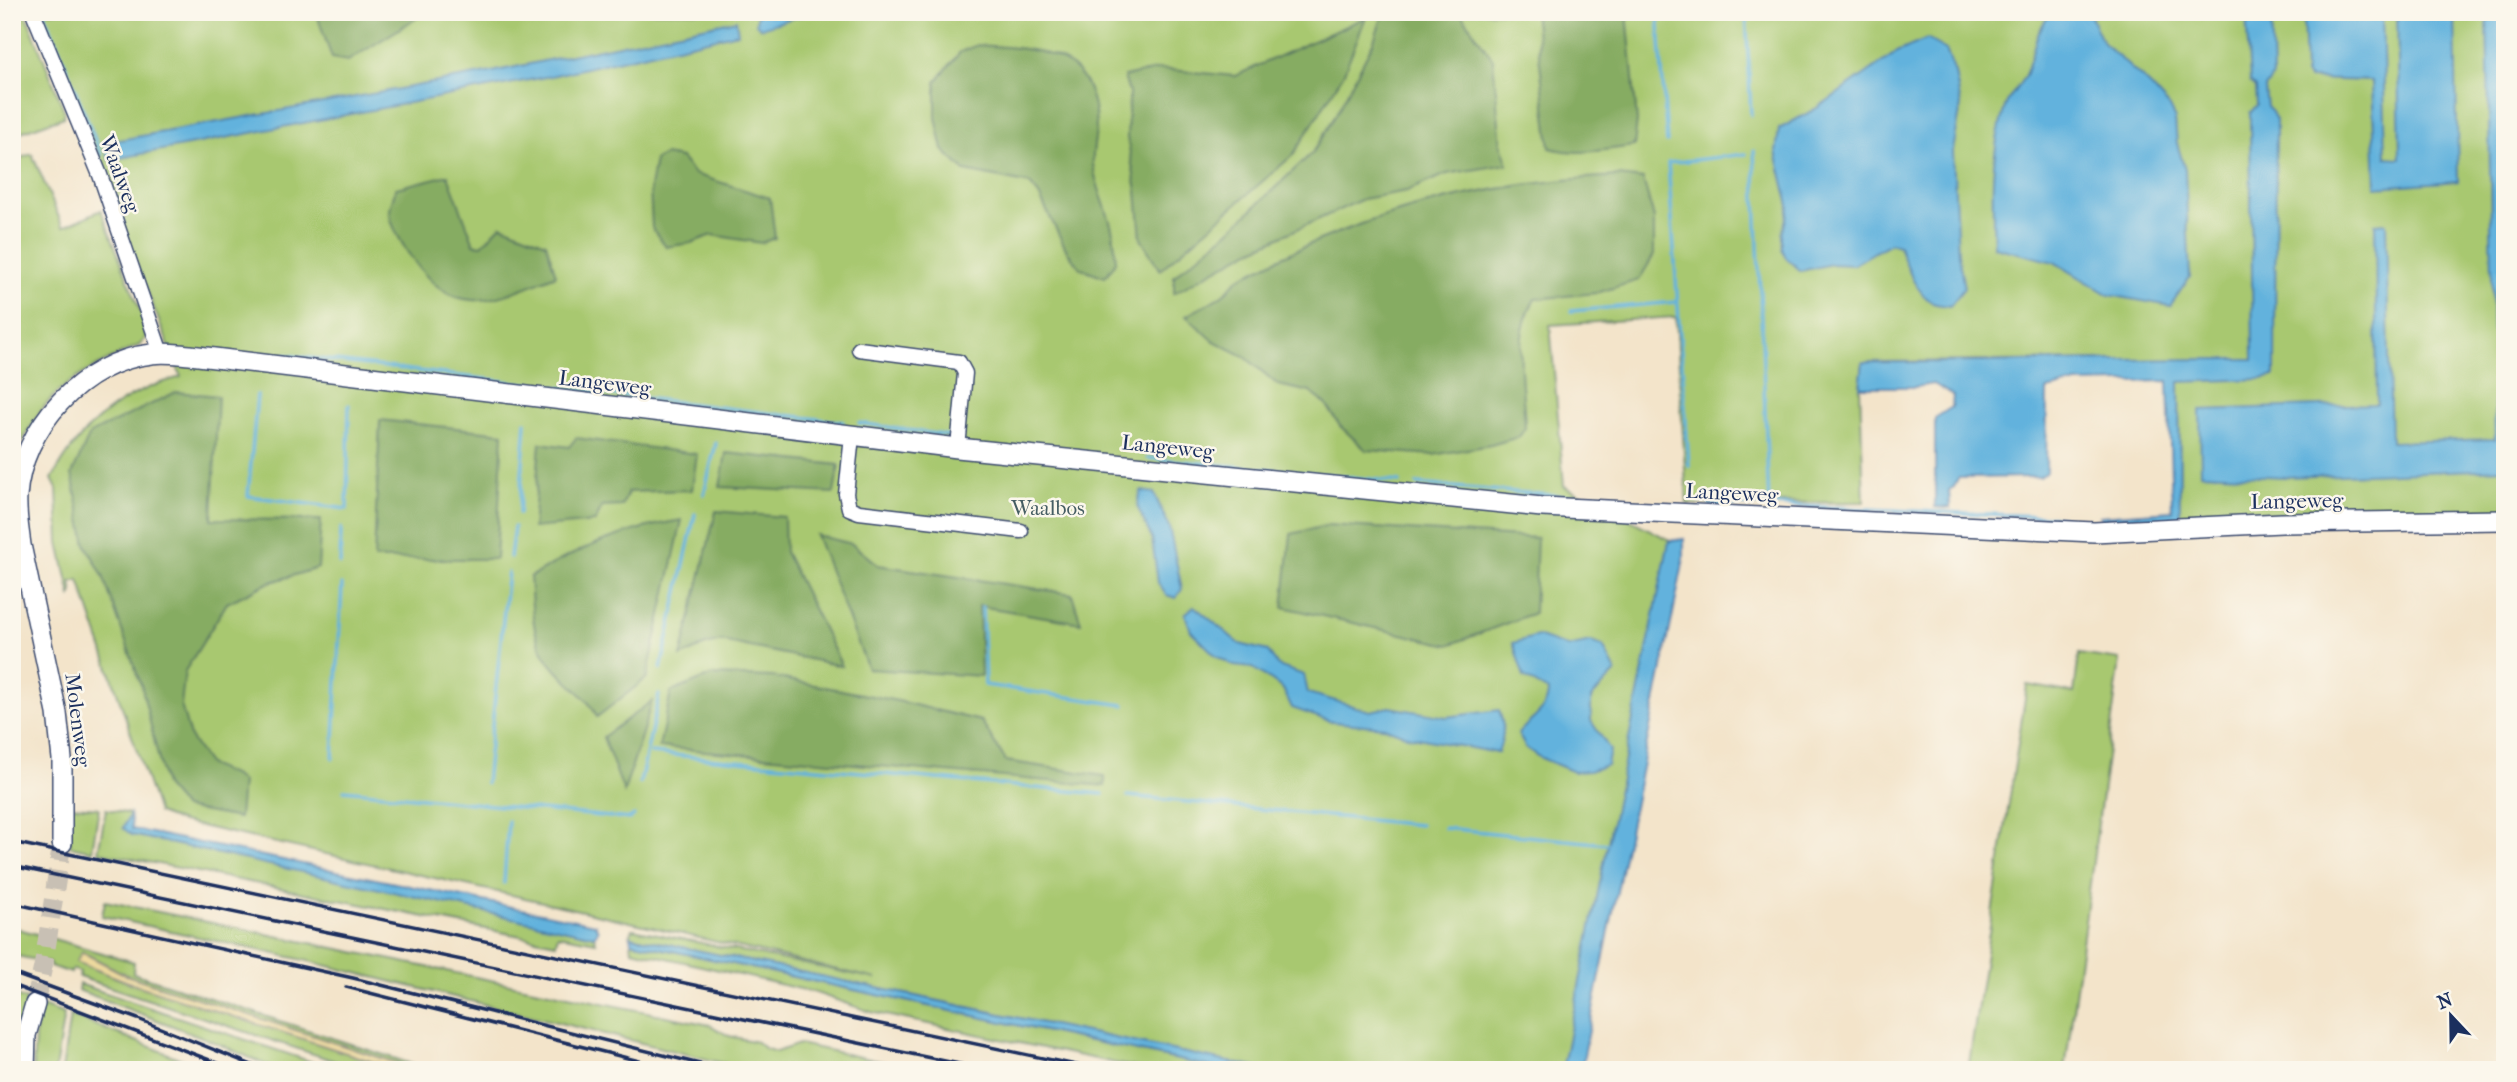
<svg xmlns="http://www.w3.org/2000/svg" width="2517" height="1082" viewBox="0 0 2517 1082" font-family="'IM FELL French Canon',serif">
  <style>
    .green { fill: #a8c870; stroke: #627c67; stroke-width: 2 }
    .forest { fill: #86ac62; stroke: #506e60; stroke-width: 2 }
    .sand { fill: #eeda9e; stroke: #84847e; stroke-width: 2 }
    .water { fill: #62b2dd; stroke: #3e709e; stroke-width: 2 }
    .lines { fill: none; stroke-linecap: round; stroke-linejoin: round }
    .stream { stroke: #62b2dd; stroke-width: 3.5 }
    .secondary-tunnel { stroke: #c8c0b4; stroke-width: 19; stroke-dasharray: 19 10; stroke-linecap: butt }
    .minor-casing { stroke: #3b4a6e; stroke-width: 17 }
    .secondary-casing { stroke: #3b4a6e; stroke-width: 22 }
    .minor { stroke: #fff; stroke-width: 14 }
    .secondary { stroke: #fff; stroke-width: 19 }
    .rail { stroke: #1b2f5e; stroke-width: 3.5 }
    .labels { text-anchor: middle; stroke-width: 5; stroke-linejoin: round; paint-order: stroke }
    .street-label { font-size: 21px; fill: #1b2f5e; stroke: #fbf7ec }
    .park-label { font-size: 21px; fill: #455d63; stroke: #fbf7ec }
  </style>
  <rect width="100%" height="100%" fill="#fbf7ec"/>
  <filter id="ink" filterUnits="userSpaceOnUse"><feTurbulence type="fractalNoise" baseFrequency=".0143" numOctaves="2"/><feDisplacementMap in="SourceGraphic" scale="14" xChannelSelector="R" yChannelSelector="G"/><feConvolveMatrix kernelMatrix="1 2 1 2 8 2 1 2 1" color-interpolation-filters="sRGB"/></filter>
  <filter id="wash" filterUnits="userSpaceOnUse"><feTurbulence type="fractalNoise" baseFrequency=".00686" numOctaves="4" result="noise"/><feDisplacementMap in="SourceGraphic" scale="28" xChannelSelector="R" yChannelSelector="G"/><feGaussianBlur stdDeviation="1.57" result="paint"/><feColorMatrix in="noise" values="0 0 0 0 0 0 0 0 0 0 0 0 0 0 0 0 0 1.4 0 .05"/><feComposite in="paint" operator="in"/></filter>
  <g filter="url(#wash)">
    <rect width="100%" height="100%" fill="#f3e4ca"/>
    <g class="green">
      <polygon points="12,12 25,12 64,110 64,117 12,135"/>
      <path d="M37,12H2505V514L2180,515L2179,382L2119,360L1863,362L1860,387L1864,502L1687,504L1676,317L1550,325L1564,486L1672,541L1569,1070H1267L630,936L633,929L877,979L552,904L182,822L158,813L79,580L71,582L73,593L71,596L59,543L57,489L52,479C81,425 122,392 181,377Z"/>
      <path d="M32,154L63,227L101,210L143,318L146,338L140,345C70,378 43,390 12,465V339L18,338L12,323V161Z"/>
      <polygon points="2079,654 2120,660 2065,1070 1968,1070 2027,685 2074,693"/>
      <polygon points="72,806 99,808 92,851 70,846"/>
      <polygon points="106,809 130,814 124,828 594,936 596,942 558,935 556,943 98,852"/>
      <polygon points="105,901 710,1025 729,1036 757,1042 764,1048 776,1052 799,1044 921,1070 751,1070 308,961 102,916"/>
      <polygon points="12,927 134,962 133,973 430,1070 418,1070 126,975 82,952 77,962 122,980 399,1070 362,1070 79,977 80,972 72,969 71,973 50,966 50,963 12,955"/>
      <polygon points="631,942 1225,1070 1148,1070 871,1012 813,992 632,950"/>
      <polygon points="79,984 336,1070 278,1070 207,1039 78,990"/>
      <polygon points="12,995 27,1000 16,1041 16,1070 12,1070"/>
      <polygon points="42,1006 64,1014 55,1070 33,1070 35,1036"/>
      <polygon points="70,1015 209,1070 62,1070"/>
    </g>
    <g class="forest">
      <polygon points="316,12 426,12 348,61 332,58"/>
      <polygon points="1384,12 1457,12 1462,15 1493,59 1501,145 1508,164 1447,174 1407,191 1363,199 1249,251 1174,293 1174,276 1228,232 1313,152 1335,116 1373,43"/>
      <path d="M1534,12H1627L1637,121L1634,146C1605,150 1579,156 1550,148Z"/>
      <polygon points="1366,17 1343,75 1293,155 1160,270 1141,239 1137,191 1127,138 1129,93 1124,77 1160,69 1235,76"/>
      <path d="M977,45C1038,49 1094,49 1096,126C1096,138 1092,151 1093,163C1095,185 1106,205 1111,225C1115,237 1115,250 1116,262L1105,277L1080,268L1067,251L1039,195L1030,184L965,171L943,150L936,118V82L960,52Z"/>
      <polygon points="664,155 681,158 694,174 770,198 775,238 761,243 712,235 691,243 666,247 652,228 650,187 655,160"/>
      <path d="M448,175L474,244L482,245L501,225L546,243L556,275C494,300 457,323 411,257C405,249 390,224 390,214C389,206 394,196 396,188Z"/>
      <path d="M1619,176L1643,179L1654,218V255L1639,280L1597,293L1535,299C1511,337 1524,385 1525,428L1519,437L1491,445L1433,455L1366,450L1340,426L1326,404L1310,392L1278,385L1244,356L1214,341L1186,316C1199,308 1216,301 1227,291C1233,286 1228,288 1234,283C1238,278 1246,274 1252,272C1366,211 1491,182 1619,176Z"/>
      <polygon points="176,392 218,396 212,519 321,520 318,568 268,583 227,603 185,671 181,705 190,737 209,765 235,776 242,782 239,818 184,808 165,786 142,688 103,576 86,545 72,474 90,434"/>
      <polygon points="380,420 503,433 496,559 374,559"/>
      <polygon points="576,438 697,454 692,490 628,492 622,506 602,507 595,522 533,528 540,443 569,447"/>
      <polygon points="726,453 839,465 834,493 720,487"/>
      <polygon points="716,511 784,517 785,552 842,666 721,641 703,646 681,657"/>
      <path d="M682,520L647,678L597,717C589,698 571,686 557,671C530,643 533,613 530,577C579,548 625,529 682,520Z"/>
      <polygon points="1329,525 1537,538 1534,613 1449,645 1283,607 1291,534"/>
      <polygon points="816,535 852,544 878,565 1072,594 1081,623 979,606 981,676 868,669"/>
      <polygon points="713,675 773,677 898,701 981,721 1006,761 1105,776 1105,786 659,747 671,692"/>
      <polygon points="652,701 624,792 603,737"/>
    </g>
    <polygon class="sand" points="82,952 126,975 418,1070 399,1070 136,985 76,962"/>
    <g class="water">
      <polygon points="763,12 813,12 761,28 756,24 757,14"/>
      <path d="M2054,12H2089L2103,43L2151,86L2168,105L2175,119L2177,143L2185,170L2190,277L2170,306L2109,295L2054,262L1994,247C1992,200 1990,152 2005,107C2009,94 2023,84 2027,70C2034,50 2036,26 2054,12Z"/>
      <path d="M2246,12H2271L2273,76L2265,88L2267,107L2272,112L2276,120L2275,376L2262,379L2179,382L2180,522H2101L2100,516L2172,511L2168,381L2077,383L2047,390L2046,472L2040,477L1958,478L1954,487L1949,490L1950,508L1935,507V418L1952,407L1953,396L1934,384L1914,387H1860L1863,362C1993,364 2123,358 2253,359L2250,124V113L2257,105L2256,88L2250,82Z"/>
      <polygon points="2303,12 2382,12 2386,157 2400,158 2397,12 2455,12 2458,181 2376,187 2372,81 2308,79 2305,74"/>
      <polygon points="2487,12 2505,12 2505,469 2285,477 2201,473 2200,410 2377,404 2375,224 2386,223 2391,442 2495,439"/>
      <polygon points="736,20 738,33 551,76 109,160 103,143 492,72"/>
      <path d="M1927,39L1946,50L1955,73L1961,105L1953,151L1958,254L1964,288L1950,306C1945,305 1937,305 1933,303C1916,294 1905,262 1899,246L1890,243L1853,265L1831,264L1801,271L1786,258L1782,249V234L1789,206L1776,152L1779,129L1817,108L1897,52Z"/>
      <polygon points="1141,491 1154,493 1169,527 1182,589 1176,598 1166,595 1158,583 1152,539 1137,506"/>
      <polygon points="1684,539 1684,559 1581,1070 1562,1070 1669,541"/>
      <path d="M1194,606L1240,644L1268,651L1278,666L1304,675L1308,693L1370,711L1390,707L1446,717L1499,710C1505,727 1504,736 1498,753L1407,736L1384,727L1332,722L1292,708L1283,689L1253,668L1234,666L1216,656L1191,631L1185,614Z"/>
      <path d="M1537,636L1568,647L1591,642L1603,646L1616,672L1591,698V721L1610,750L1607,765L1589,771L1574,772L1539,757L1526,748L1518,734C1530,719 1548,712 1548,691L1524,677L1513,643Z"/>
      <polygon points="130,814 132,829 595,924 598,931 594,936 132,835 123,828"/>
      <polygon points="630,936 1267,1070 1225,1070 631,942"/>
    </g>
    <g class="lines">
      <g class="stream">
        <polyline points="44,12 101,155"/>
        <polyline points="1658,12 1667,142"/>
        <polyline points="1746,12 1751,115"/>
        <polyline points="1754,151 1769,505"/>
        <polyline points="1571,311 1677,302"/>
        <polyline points="285,355 843,422"/>
        <polyline points="257,395 248,496 347,509 349,405"/>
        <polyline points="859,423 950,436"/>
        <polyline points="1148,458 1400,482"/>
        <polyline points="1689,466 1668,163 1746,154"/>
        <polyline points="1417,484 1600,499"/>
        <polyline points="704,494 716,443"/>
        <polyline points="1710,505 1769,505 2062,517"/>
        <polyline points="519,513 526,422"/>
        <polyline points="510,557 514,527"/>
        <polyline points="340,564 341,528"/>
        <polyline points="982,607 985,685 1124,705"/>
        <polyline points="661,669 695,514"/>
        <polyline points="651,753 1103,794"/>
        <polyline points="333,758 342,585"/>
        <polyline points="486,783 508,572"/>
        <polyline points="640,783 659,695"/>
        <polyline points="344,790 630,819 634,816"/>
        <polyline points="1128,796 1420,825"/>
        <polyline points="1444,828 1607,844"/>
        <polyline points="504,883 508,821"/>
      </g>
    </g>
  </g>
  <g filter="url(#ink)">
    <g class="lines">
      <polyline class="secondary-tunnel" points="35,1004 44,962 62,843"/>
      <defs>
        <g id="minor">
          <polyline points="33,12 100,175 161,353"/>
          <polyline points="859,349 959,362 965,373 958,448"/>
          <polyline points="852,436 846,494 849,508 859,512 1021,531"/>
        </g>
        <g id="secondary">
          <path d="M62,843V759L57,713L21,545C19,529 16,513 17,497C21,428 83,361 152,354C164,352 177,354 190,355L958,448L1542,507L2094,532L2282,523L2505,520"/>
          <polyline points="25,1070 26,1035 35,1004"/>
        </g>
      </defs>
      <use href="#minor" class="minor-casing"/>
      <use href="#secondary" class="secondary-casing"/>
      <use href="#minor" class="minor"/>
      <use href="#secondary" class="secondary"/>
      <g class="rail">
        <polyline points="12,842 1100,1070"/>
        <polyline points="12,866 988,1070"/>
        <polyline points="12,903 353,978 724,1070"/>
        <polyline points="12,973 138,1019 264,1070"/>
        <polyline points="12,985 236,1070"/>
        <polyline points="346,987 675,1070"/>
      </g>
    </g>
  </g>
  <g class="labels">
    <g class="street-label">
      <text transform="translate(120 174) rotate(70)" y="7">Waalweg</text>
      <text transform="translate(605 383) rotate(7)" y="7">Langeweg</text>
      <text transform="translate(1168 447) rotate(6)" y="7">Langeweg</text>
      <text transform="translate(1732 493) rotate(3)" y="7">Langeweg</text>
      <text transform="translate(2297 501) rotate(-1)" y="7">Langeweg</text>
      <text transform="translate(78 720) rotate(83)" y="7">Molenweg</text>
    </g>
    <g class="park-label">
      <text x="1048" y="515">Waalbos</text>
    </g>
  </g>
  <rect width="2517" height="1082" fill="none" stroke="#fbf7ec" stroke-width="42"/>
  <g transform="translate(2451 1016) rotate(338)" stroke="#fbf7ec" stroke-width="5" paint-order="stroke">
  <path d="M0-5L12 26L0 18L-12 26Z" fill="#1b2f5e"/>
  <text y="-10" font-size="19" font-weight="bold" text-anchor="middle" fill="#1b2f5e">N</text>
  </g>
</svg>
